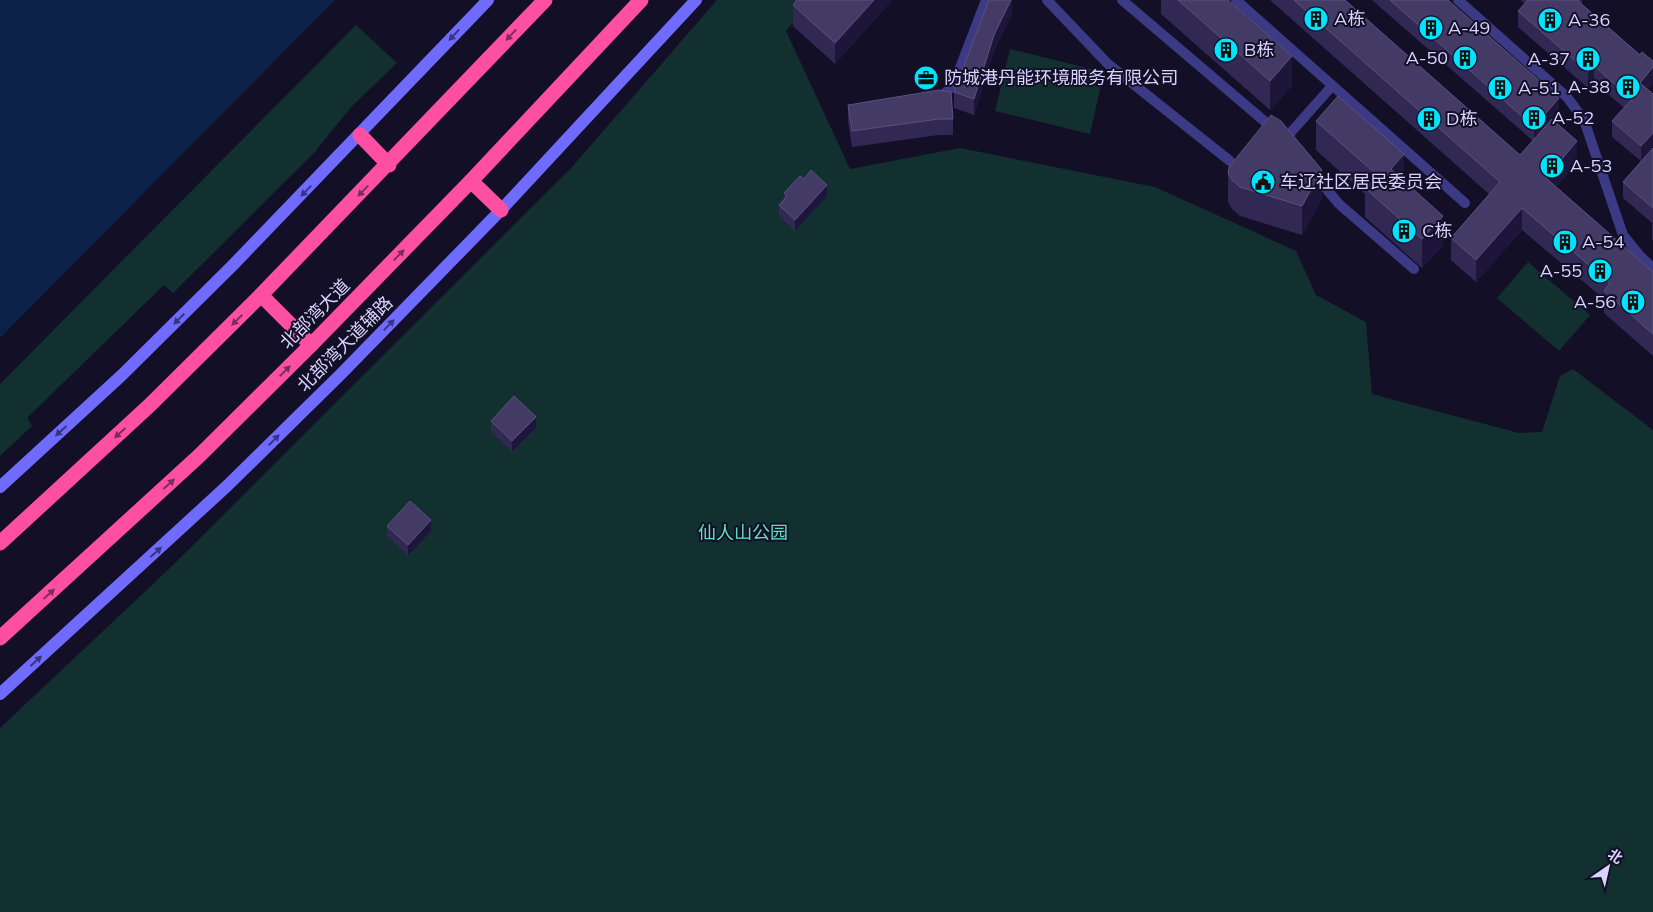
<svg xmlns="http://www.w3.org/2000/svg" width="1653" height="912" viewBox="0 0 1653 912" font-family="Mulish,'Noto Sans SC',sans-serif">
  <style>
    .green { fill: #12302f }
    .water { fill: #0c2248 }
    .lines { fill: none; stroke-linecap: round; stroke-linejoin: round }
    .lane { stroke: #3d3a85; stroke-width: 10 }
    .secondary { stroke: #6f6bff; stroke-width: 12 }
    .highway { stroke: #ff4fa3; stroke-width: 15 }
    .wall { fill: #312854 }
    .shaded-wall { fill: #1d163a }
    .building { fill: #433a66; stroke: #5a527e }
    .oneway { fill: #38347d }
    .oneway2 { fill: #7d2c5e }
    .labels { text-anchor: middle; stroke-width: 4; stroke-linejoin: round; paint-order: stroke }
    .poi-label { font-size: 18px; fill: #d9d4ff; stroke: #130f26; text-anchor: start }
    .street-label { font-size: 18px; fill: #d9d4ff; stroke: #130f26 }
    .park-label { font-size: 18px; fill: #5fe0c0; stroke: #130f26 }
  </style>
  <rect width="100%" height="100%" fill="#130f26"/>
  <g class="green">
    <polygon points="717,0 811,0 786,31 850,169 960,148 1155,187 1296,251 1316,295 1366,322 1372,394 1519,433 1542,432 1560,376 1573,369 1653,430 1653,912 0,912 0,728 170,568 572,167"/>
    <polygon points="356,25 397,63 351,107 314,153 173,293 164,285 27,418 32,426 0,456 0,384"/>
    <polygon points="1010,49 1104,72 1090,134 995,111"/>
    <polygon points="1528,262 1590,315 1559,351 1497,298"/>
  </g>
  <polygon class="water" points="0,0 335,0 0,338"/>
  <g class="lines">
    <g class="lane">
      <polyline points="1047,0 1108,64 1230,161"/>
      <polyline points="1122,0 1276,131"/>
      <polyline points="1236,0 1465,203"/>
      <polyline points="1458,0 1567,97 1584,120 1623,235 1640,256 1653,268"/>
      <polyline points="937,100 953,86 986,0"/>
      <polyline points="1285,139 1332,86"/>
      <polyline points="1313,173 1339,204 1414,269"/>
    </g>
    <g class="secondary">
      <polyline points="0,487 122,375 232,266 488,0"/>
      <polyline points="0,694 227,486 341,374 501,210 696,0"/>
    </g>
    <g class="highway">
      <polyline points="360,135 389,165"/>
      <polyline points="471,181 501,210"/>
      <polyline points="261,295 311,345"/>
      <polyline points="0,543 150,405 261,295 545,0"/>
      <polyline points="0,638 199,456 311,345 471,181 641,0"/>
    </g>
  </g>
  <g class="wall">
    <polygon points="892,0 835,64 793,26 793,5"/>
    <polygon points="1012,0 1012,14 994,51 974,115 954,108 954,92"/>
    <polygon points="1161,0 1228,0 1292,86 1270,110 1161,14"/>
    <polygon points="1270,0 1345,0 1520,155 1533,141 1372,0 1448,0 1559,114 1554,121 1577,163 1556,187 1653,272 1653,356 1604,313 1604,299 1522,230 1476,282 1451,260 1451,238 1489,194"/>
    <polygon points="1521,0 1582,0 1582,4 1640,55 1653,61 1653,83 1648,89 1653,94 1653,240 1652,240 1652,223 1623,198 1623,182 1641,161 1612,137 1612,121 1624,108 1594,82 1588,88 1518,27 1518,11 1525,4"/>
    <polygon points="848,105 953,119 953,135 939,135 852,147 848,121"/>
    <polygon points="1316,121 1404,181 1443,245 1422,268 1365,217 1365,194 1316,150"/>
    <polygon points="1228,173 1322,199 1302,235 1240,216 1232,209 1228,202"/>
    <polygon points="804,179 827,196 795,231 779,216 779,205 784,199 784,193"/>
    <polygon points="491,421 536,428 512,452 491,432"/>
    <polygon points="387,526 431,531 408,556 387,536"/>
  </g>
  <g class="shaded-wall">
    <polygon points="874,0 892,0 835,64 835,43"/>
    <polygon points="1011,0 1012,0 1012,14 994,51 974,115 974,99 994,35"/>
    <polygon points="1292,56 1292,86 1270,110 1270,81"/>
    <polygon points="1594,66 1594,82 1588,88 1588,72"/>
    <polygon points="1653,67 1653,83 1640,99 1640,83"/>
    <polygon points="1559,98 1559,114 1534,143 1534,127"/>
    <polygon points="1653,133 1653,149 1641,162 1641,146"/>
    <polygon points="1577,141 1577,163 1546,200 1546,178"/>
    <polygon points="1404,154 1404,183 1391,169"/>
    <polygon points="1322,170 1322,199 1302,235 1302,206"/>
    <polygon points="827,185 827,196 795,231 795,220"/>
    <polygon points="1522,208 1522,230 1476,282 1476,260"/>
    <polygon points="1443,216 1443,245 1422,268 1422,239"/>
    <polygon points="536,417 536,428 512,452 512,441"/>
    <polygon points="431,520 431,531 408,556 408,545"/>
  </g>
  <g class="building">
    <polygon points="797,0 874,0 835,43 793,5"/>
    <polygon points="989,0 1011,0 994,35 974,99 954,92"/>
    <polygon points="1178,0 1228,0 1292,56 1270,81"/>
    <polygon points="1294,0 1345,0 1520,155 1552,119 1577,141 1546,178 1653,272 1653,334 1604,291 1610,283 1522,208 1476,260 1451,238 1500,182"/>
    <polygon points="1390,0 1448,0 1559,98 1534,127"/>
    <polygon points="1528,0 1579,0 1578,1 1640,55 1642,52 1653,61 1653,67 1640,83 1653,94 1653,133 1641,146 1612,121 1632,99 1594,66 1588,72 1518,11"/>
    <polygon points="939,90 951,92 953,119 939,119 852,131 848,105"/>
    <polygon points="1338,96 1404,154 1391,169 1443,216 1422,239 1365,188 1377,175 1316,121"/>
    <polygon points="1271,115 1281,121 1322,170 1302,206 1240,187 1232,180 1228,173 1229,167"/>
    <polygon points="1653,148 1653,208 1623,182"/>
    <polygon points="811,170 827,185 795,220 779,205 787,196 784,193 800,176 804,179"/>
    <polygon points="514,396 536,417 512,441 491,421"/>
    <polygon points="410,501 431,520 408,545 387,526"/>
  </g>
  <defs><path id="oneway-solid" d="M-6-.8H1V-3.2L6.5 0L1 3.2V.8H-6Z" transform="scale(1.25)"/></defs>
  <g class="oneway">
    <use href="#oneway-solid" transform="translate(454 35) rotate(133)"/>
    <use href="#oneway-solid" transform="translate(306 191) rotate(134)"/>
    <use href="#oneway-solid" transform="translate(179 319) rotate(135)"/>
    <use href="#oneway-solid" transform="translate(389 325) rotate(-46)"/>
    <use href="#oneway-solid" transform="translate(61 431) rotate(138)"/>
    <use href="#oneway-solid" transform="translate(274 440) rotate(-45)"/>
    <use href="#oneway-solid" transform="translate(156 552) rotate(-42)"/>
    <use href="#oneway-solid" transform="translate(36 661) rotate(-42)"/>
  </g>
  <g class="oneway2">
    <use href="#oneway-solid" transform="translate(511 35) rotate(133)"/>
    <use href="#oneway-solid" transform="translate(363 191) rotate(134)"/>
    <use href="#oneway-solid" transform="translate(399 255) rotate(-46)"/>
    <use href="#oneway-solid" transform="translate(237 320) rotate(135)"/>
    <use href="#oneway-solid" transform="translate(285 371) rotate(-45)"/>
    <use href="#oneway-solid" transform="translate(120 433) rotate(138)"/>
    <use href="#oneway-solid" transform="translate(169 484) rotate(-42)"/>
    <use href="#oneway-solid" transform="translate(49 594) rotate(-42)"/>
  </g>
  <defs>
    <symbol id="building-disc" viewBox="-11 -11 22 22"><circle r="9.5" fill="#00e5ff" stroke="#130f26"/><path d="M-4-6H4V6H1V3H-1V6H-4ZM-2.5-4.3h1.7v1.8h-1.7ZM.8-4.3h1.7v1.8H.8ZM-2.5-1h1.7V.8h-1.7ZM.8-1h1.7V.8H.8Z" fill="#111"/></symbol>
    <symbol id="office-disc" viewBox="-11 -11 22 22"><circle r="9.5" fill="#00e5ff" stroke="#130f26"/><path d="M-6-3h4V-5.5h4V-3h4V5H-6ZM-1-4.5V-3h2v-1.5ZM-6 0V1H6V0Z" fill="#111"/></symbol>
    <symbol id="civic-disc" viewBox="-11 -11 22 22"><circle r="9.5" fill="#00e5ff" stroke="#130f26"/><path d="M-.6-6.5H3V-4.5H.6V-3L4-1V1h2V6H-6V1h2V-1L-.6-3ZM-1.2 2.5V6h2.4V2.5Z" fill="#111"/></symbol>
  </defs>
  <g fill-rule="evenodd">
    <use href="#building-disc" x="1302" y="5" width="28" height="28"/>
    <use href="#building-disc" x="1536" y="6" width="28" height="28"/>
    <use href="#building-disc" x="1417" y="14" width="28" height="28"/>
    <use href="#building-disc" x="1212" y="36" width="28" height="28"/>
    <use href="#building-disc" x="1451" y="44" width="28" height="28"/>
    <use href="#building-disc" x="1574" y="45" width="28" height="28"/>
    <use href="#office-disc" x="912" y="64" width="28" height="28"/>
    <use href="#building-disc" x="1614" y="73" width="28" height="28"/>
    <use href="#building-disc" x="1486" y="74" width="28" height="28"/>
    <use href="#building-disc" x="1520" y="104" width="28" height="28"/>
    <use href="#building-disc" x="1415" y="105" width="28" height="28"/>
    <use href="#building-disc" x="1538" y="152" width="28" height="28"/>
    <use href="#civic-disc" x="1249" y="168" width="28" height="28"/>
    <use href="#building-disc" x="1390" y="217" width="28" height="28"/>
    <use href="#building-disc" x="1551" y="228" width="28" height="28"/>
    <use href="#building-disc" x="1586" y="257" width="28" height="28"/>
    <use href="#building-disc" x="1619" y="288" width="28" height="28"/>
  </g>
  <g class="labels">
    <g class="poi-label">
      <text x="1334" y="25">A栋</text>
      <text x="1568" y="26">A-36</text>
      <text x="1448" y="34">A-49</text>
      <text x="1244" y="56">B栋</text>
      <text x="1448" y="64" text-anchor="end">A-50</text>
      <text x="1570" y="65" text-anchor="end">A-37</text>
      <text x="944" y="84">防城港丹能环境服务有限公司</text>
      <text x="1610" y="93" text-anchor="end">A-38</text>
      <text x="1518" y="94">A-51</text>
      <text x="1552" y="124">A-52</text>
      <text x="1446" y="125">D栋</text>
      <text x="1570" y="172">A-53</text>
      <text x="1280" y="188">车辽社区居民委员会</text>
      <text x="1422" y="237">C栋</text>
      <text x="1582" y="248">A-54</text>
      <text x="1582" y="277" text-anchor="end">A-55</text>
      <text x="1616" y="308" text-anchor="end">A-56</text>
    </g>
    <g class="street-label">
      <text transform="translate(315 314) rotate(-45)" y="6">北部湾大道</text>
      <text transform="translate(345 344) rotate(-45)" y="6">北部湾大道辅路</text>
    </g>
    <g class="park-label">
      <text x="743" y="539">仙人山公园</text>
    </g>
  </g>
  <g transform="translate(1608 867) rotate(34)" stroke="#130f26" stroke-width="4" paint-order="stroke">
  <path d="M0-4L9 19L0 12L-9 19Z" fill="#d9d4ff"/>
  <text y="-8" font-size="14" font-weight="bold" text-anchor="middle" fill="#d9d4ff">北</text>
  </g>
</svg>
